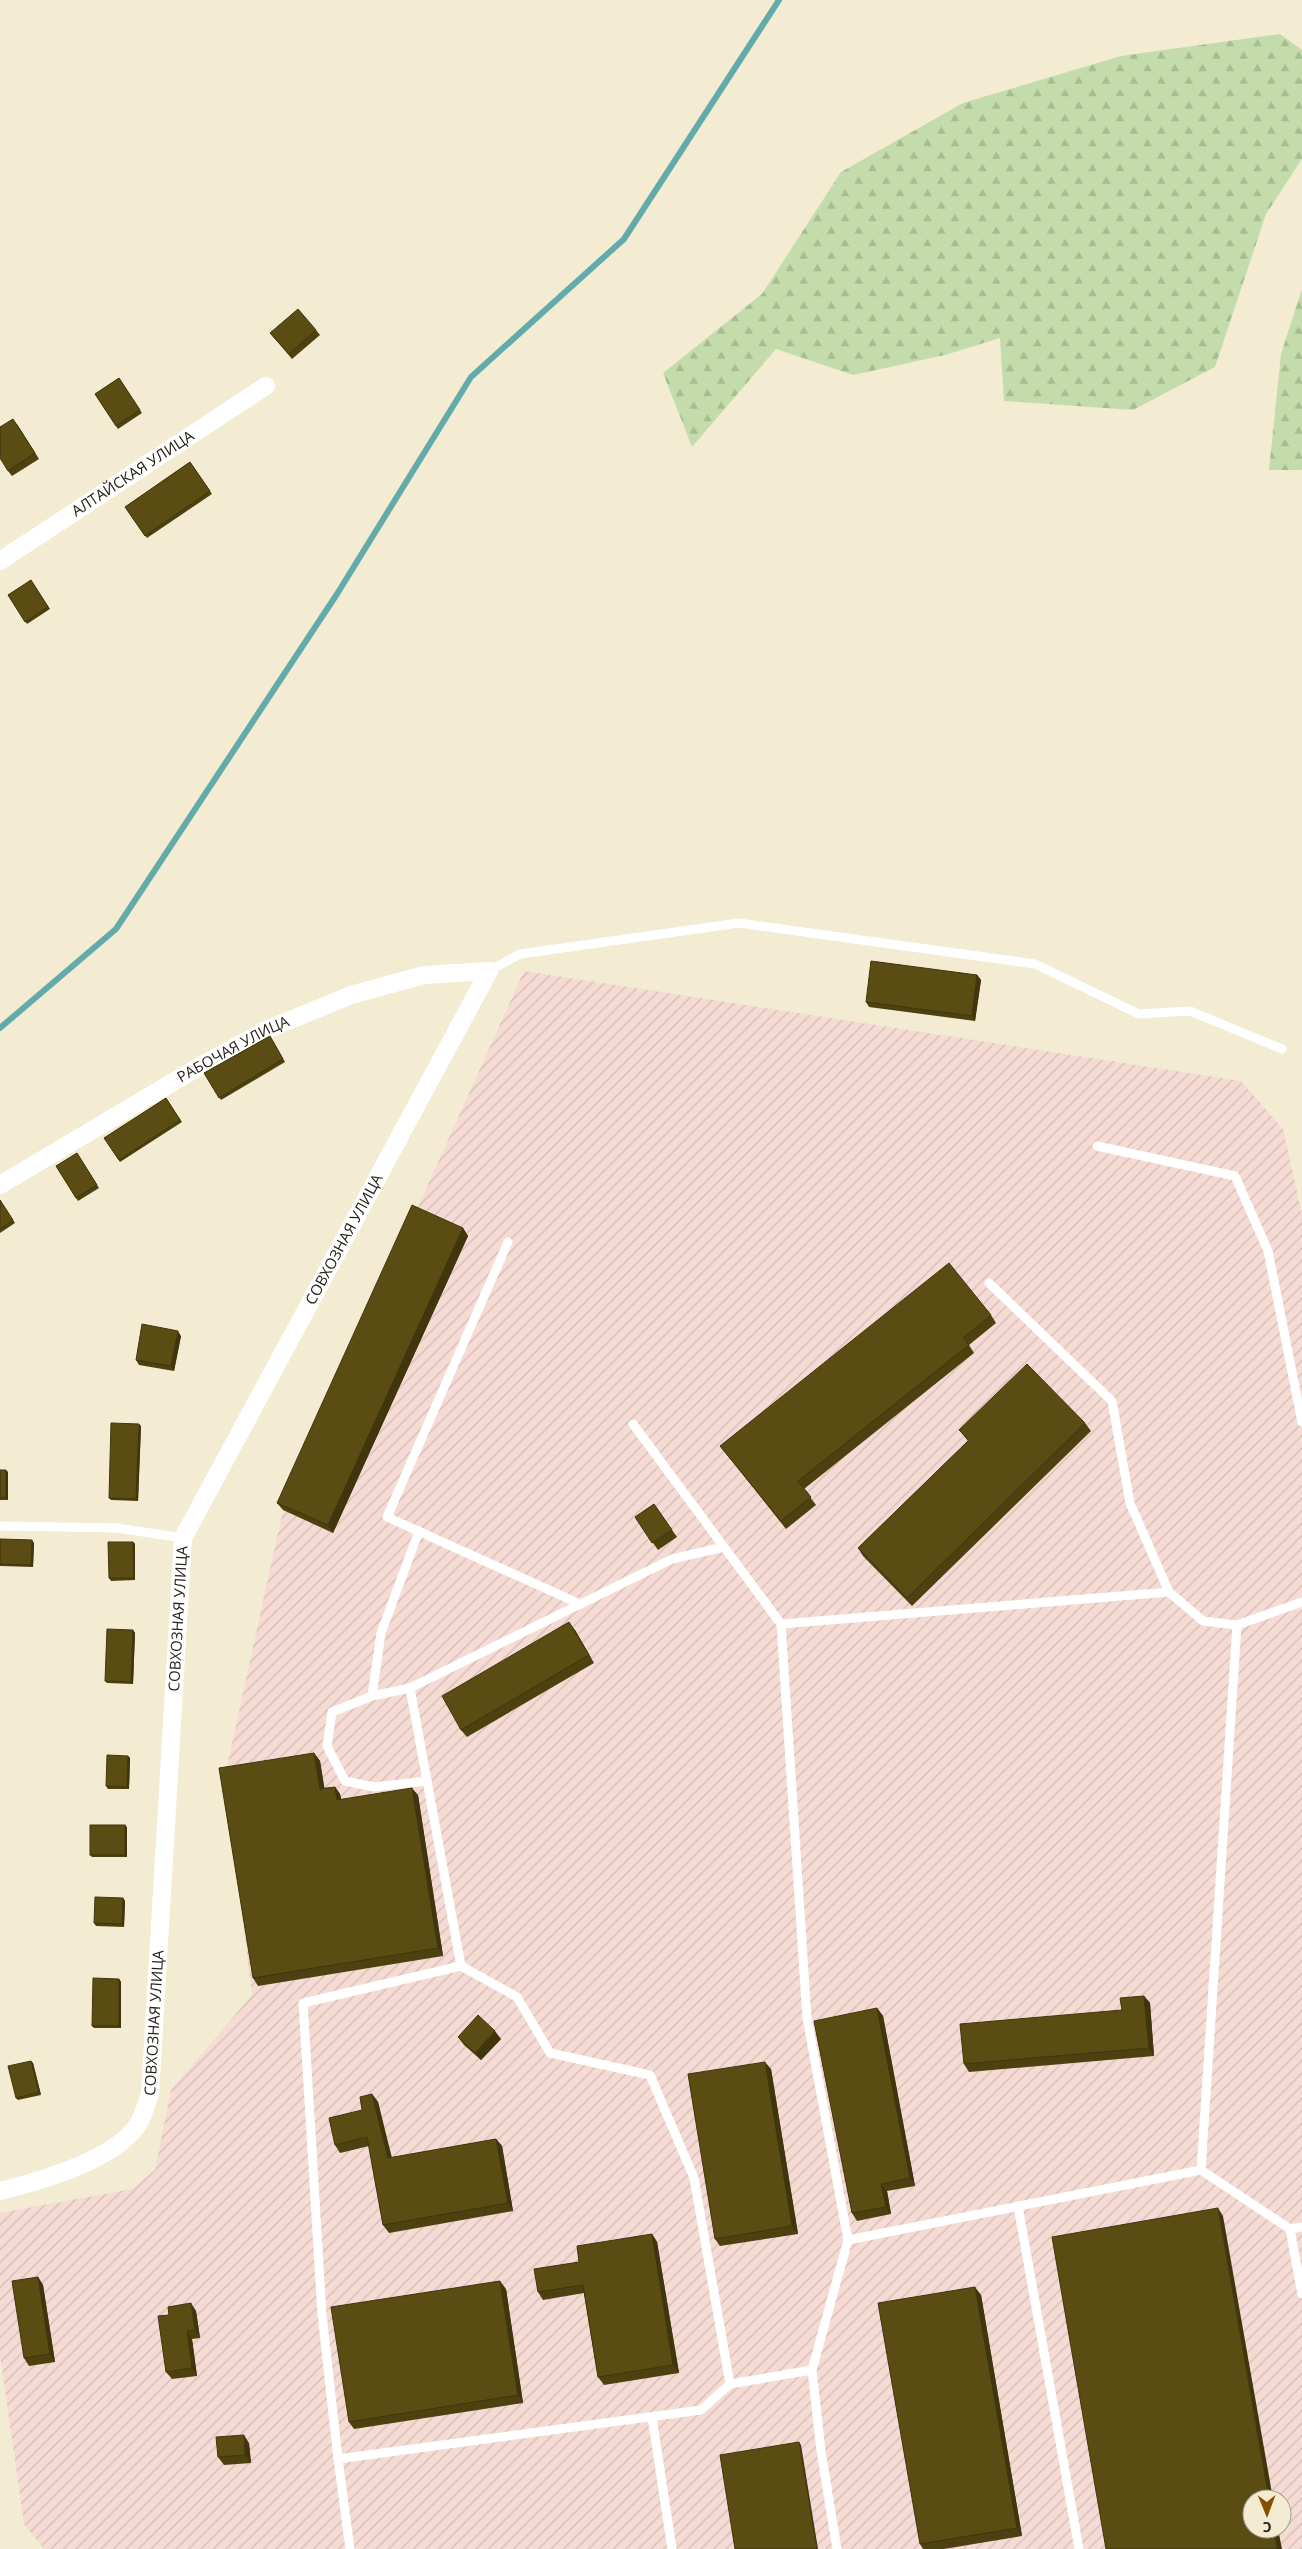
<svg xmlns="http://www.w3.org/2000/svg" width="1302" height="2549" viewBox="0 0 1302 2549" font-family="'Open Sans',sans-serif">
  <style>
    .industrial { fill: url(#industrial-furrows); fill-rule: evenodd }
    .forest { fill: url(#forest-firs) }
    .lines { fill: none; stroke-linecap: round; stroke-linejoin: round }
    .stream { stroke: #63aaaa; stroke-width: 6 }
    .service { stroke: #fff; stroke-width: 9 }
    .minor { stroke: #fff; stroke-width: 18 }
    .wall { fill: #4e4110 }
    .shaded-wall { fill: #40350d }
    .building { fill: #5b4c13; stroke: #40350d }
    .labels { text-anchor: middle; stroke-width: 5; stroke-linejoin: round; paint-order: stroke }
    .street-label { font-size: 15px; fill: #242218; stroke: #f3ecd2 }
  </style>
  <defs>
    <pattern id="industrial-furrows" width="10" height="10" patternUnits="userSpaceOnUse" patternTransform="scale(1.25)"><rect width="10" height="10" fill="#f5dbd4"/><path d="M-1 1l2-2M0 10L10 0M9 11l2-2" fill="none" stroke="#d2bcb5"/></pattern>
    <pattern id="forest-firs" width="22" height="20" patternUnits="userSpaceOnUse" patternTransform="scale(1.25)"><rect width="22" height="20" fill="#c4dcac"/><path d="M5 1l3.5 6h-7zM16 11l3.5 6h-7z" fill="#a8bc93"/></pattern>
  </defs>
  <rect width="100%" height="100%" fill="#f3ecd2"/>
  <path class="industrial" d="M524,971L1241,1081L1283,1129L1302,1215V2549H44L24,2524L0,2355V2213L132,2189L155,2170L171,2090L252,1995L225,1776L284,1505ZM1252,2499H1282V2529H1252Z"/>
  <g class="forest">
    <polygon points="1280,34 1302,50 1302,159 1266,214 1215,367 1133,410 1004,401 1000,338 945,355 853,375 776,349 692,447 663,373 762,294 841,172 963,103 1121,56"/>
    <polygon points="1302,289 1302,470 1269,470 1281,354"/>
  </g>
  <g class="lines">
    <polyline class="stream" points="0,1028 116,929 337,594 471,377 624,239 779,0"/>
    <g class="service">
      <polyline points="489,971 520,954 739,923 1035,964 1139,1014 1190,1011 1282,1049"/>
      <polyline points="1097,1146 1235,1176 1268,1251 1302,1422"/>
      <polyline points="508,1242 387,1517 580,1604"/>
      <polyline points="989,1283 1112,1401 1130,1503 1169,1592 1203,1621 1237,1625"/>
      <polyline points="633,1424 781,1624 807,2018 848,2240"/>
      <polyline points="0,1526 117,1528 183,1538"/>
      <polyline points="781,1624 1169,1592"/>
      <polyline points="410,1688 372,1696 332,1712 327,1746 345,1781 374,1787 427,1781"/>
      <polyline points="372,1696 381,1633 419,1531"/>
      <polyline points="461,1966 410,1688 672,1559 724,1547"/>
      <polyline points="1201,2170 1290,2229 1302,2227"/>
      <polyline points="1018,2206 1079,2549"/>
      <polyline points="1290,2229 1302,2294"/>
      <polyline points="812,2370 848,2240 1201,2170 1237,1625 1302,1602"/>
      <polyline points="652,2417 672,2549"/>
      <polyline points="338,2459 322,2314 303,2003 461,1966 517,1997 550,2053 650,2075 694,2178 730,2384"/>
      <polyline points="350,2549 338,2459 701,2410 730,2384 812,2370 821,2451 837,2549"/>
    </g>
    <g class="minor">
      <path id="s1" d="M0,561L266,386"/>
      <path id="s2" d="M0,1185L195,1069L266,1030L351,995L424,975L489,971"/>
      <path id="s3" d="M0,2191C40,2181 112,2161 137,2126C143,2118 146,2104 150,2094L183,1538L489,971"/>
    </g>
  </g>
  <g class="wall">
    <polygon points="316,330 320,335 292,359 270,333"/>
    <polygon points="119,378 142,413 118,429 95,394"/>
    <polygon points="17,424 39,459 12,476 8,471"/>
    <polygon points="190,462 212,494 147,538 125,507"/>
    <polygon points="31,580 50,609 27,624 8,595"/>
    <polygon points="977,975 981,980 975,1021 869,1007 866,1002"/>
    <polygon points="270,1036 285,1062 221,1100 204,1073"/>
    <polygon points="166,1098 182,1122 120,1162 104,1138"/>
    <polygon points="77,1153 99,1188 78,1201 56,1166"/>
    <polygon points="0,1200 15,1223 0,1233"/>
    <polygon points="463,1228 468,1236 333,1533 283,1510 277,1503"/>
    <polygon points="991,1315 996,1323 969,1345 974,1353 804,1489 816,1505 786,1529 720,1446"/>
    <polygon points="181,1336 174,1371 139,1365 136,1360"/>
    <polygon points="1085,1423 1091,1431 912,1606 863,1556 858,1548 968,1441 959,1430"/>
    <polygon points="141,1426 138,1501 111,1500 109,1498"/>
    <polygon points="0,1470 8,1472 8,1500 0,1500"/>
    <polygon points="654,1504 677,1537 658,1550 635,1517"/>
    <polygon points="0,1539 34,1543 33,1567 0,1566"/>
    <polygon points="133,1542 135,1544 135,1580 111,1581 109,1578"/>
    <polygon points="133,1630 135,1633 133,1684 107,1683 105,1681"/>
    <polygon points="575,1630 594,1663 467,1737 461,1730"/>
    <polygon points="314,1753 320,1761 324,1788 335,1787 340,1794 341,1799 418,1795 443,1956 258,1986 253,1978"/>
    <polygon points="128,1756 130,1758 129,1789 108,1789 106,1786"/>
    <polygon points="127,1827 127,1857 92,1857 90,1855"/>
    <polygon points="123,1898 125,1901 124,1927 96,1926 94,1923"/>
    <polygon points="119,1979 121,1982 121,2028 94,2028 92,2026"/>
    <polygon points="1144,1996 1150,2003 1154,2056 969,2072 964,2064 1122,2010"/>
    <polygon points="877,2008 883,2016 915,2186 887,2191 891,2214 857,2221 852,2213"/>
    <polygon points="458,2037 501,2039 481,2060 464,2045"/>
    <polygon points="31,2061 33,2063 41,2095 18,2100 16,2098"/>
    <polygon points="771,2069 798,2234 720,2246 715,2239"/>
    <polygon points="372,2094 378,2102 391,2158 496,2139 502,2146 513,2211 389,2233 383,2225 369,2146 340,2153 335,2145 362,2110"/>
    <polygon points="652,2234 657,2242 679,2373 604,2385 598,2377 584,2293 543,2300 538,2292 579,2262"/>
    <polygon points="38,2277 43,2285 55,2362 29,2366 24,2358"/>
    <polygon points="506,2289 523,2403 354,2429 349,2422"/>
    <polygon points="981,2295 1022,2536 944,2549 923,2549 920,2544"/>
    <polygon points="196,2311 200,2338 192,2339 197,2376 172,2379 166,2372"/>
    <polygon points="249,2443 251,2463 224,2465 218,2457"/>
  </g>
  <g class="shaded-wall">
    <polygon points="977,975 981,980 975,1021 972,1016"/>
    <polygon points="463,1228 468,1236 333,1533 328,1525"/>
    <polygon points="178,1331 181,1336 174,1371 171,1366"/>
    <polygon points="139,1424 141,1426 138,1501 136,1499"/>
    <polygon points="6,1470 8,1472 8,1500 6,1497"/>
    <polygon points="32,1540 34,1543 33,1567 31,1565"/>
    <polygon points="133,1542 135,1544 135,1580 134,1578"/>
    <polygon points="569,1622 575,1630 594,1663 589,1655"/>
    <polygon points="133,1630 135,1633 133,1684 131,1682"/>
    <polygon points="314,1753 320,1761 326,1797 320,1789"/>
    <polygon points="128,1756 130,1758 129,1789 127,1787"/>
    <polygon points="335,1787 340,1794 343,1808 337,1800"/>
    <polygon points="412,1788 418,1795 443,1956 438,1948"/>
    <polygon points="125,1825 127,1827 127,1857 125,1855"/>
    <polygon points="123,1898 125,1901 124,1927 122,1924"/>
    <polygon points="119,1979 121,1982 121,2028 119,2026"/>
    <polygon points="1144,1996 1150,2003 1154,2056 1149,2048"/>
    <polygon points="877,2008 883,2016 915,2186 910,2178"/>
    <polygon points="495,2031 501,2039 481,2060 475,2053"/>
    <polygon points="31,2061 33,2063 41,2095 39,2092"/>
    <polygon points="765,2062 771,2069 798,2234 792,2226"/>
    <polygon points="372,2094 378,2102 394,2166 388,2158"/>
    <polygon points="496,2139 502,2146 513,2211 508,2203"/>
    <polygon points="881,2184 887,2191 891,2214 886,2207"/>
    <polygon points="1218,2208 1223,2216 1273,2499 1269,2499"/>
    <polygon points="652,2234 657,2242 679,2373 673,2365"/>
    <polygon points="38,2277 43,2285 55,2362 50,2354"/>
    <polygon points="500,2281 506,2289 523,2403 518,2395"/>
    <polygon points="975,2287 981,2295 1022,2536 1017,2528"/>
    <polygon points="191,2303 196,2311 200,2338 195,2330"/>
    <polygon points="187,2331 192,2339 197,2376 192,2368"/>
    <polygon points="244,2435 249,2443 251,2463 245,2455"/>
    <polygon points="799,2442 801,2445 818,2549 817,2549"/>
    <polygon points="1274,2529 1278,2529 1282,2549 1277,2549"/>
  </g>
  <g class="building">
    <polygon points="298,309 316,330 289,354 270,333"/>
    <polygon points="119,378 140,410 116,426 95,394"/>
    <polygon points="13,419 35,453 8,471 0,458 0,427"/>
    <polygon points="190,462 210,491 145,536 125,507"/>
    <polygon points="31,580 48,607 25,622 8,595"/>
    <polygon points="871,961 977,975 972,1016 866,1002"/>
    <polygon points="270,1036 283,1059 219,1098 204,1073"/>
    <polygon points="166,1098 180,1120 119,1160 104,1138"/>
    <polygon points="77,1153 97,1185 76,1198 56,1166"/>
    <polygon points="0,1200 13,1220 0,1229"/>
    <polygon points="412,1205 463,1228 328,1525 277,1503"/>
    <polygon points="949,1263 991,1315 963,1338 969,1345 798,1481 811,1497 781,1521 720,1446"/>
    <polygon points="142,1324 178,1331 171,1366 136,1360"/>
    <polygon points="1027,1364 1085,1423 907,1598 858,1548 969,1440 959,1430"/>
    <polygon points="111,1423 139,1424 136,1499 109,1498"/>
    <polygon points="0,1470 6,1470 6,1497 0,1498"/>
    <polygon points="654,1504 672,1530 652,1543 635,1517"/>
    <polygon points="0,1539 32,1540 31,1565 0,1564"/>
    <polygon points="108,1542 133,1542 134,1578 109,1578"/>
    <polygon points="569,1622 589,1655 461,1730 442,1696"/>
    <polygon points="107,1629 133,1630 131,1682 105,1681"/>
    <polygon points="314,1753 320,1789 335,1787 337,1800 412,1788 438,1948 253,1978 219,1768"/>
    <polygon points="107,1755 128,1756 127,1787 106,1786"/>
    <rect x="90" y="1825" width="35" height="30"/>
    <polygon points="95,1897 123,1898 122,1924 94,1923"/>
    <polygon points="93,1978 119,1979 119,2026 92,2026"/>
    <polygon points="1144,1996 1149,2048 964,2064 960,2024 1122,2010 1120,1998"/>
    <polygon points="877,2008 910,2178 881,2184 886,2207 852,2213 814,2021"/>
    <polygon points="478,2015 495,2031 475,2053 458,2037"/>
    <polygon points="31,2061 39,2092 16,2098 8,2066"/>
    <polygon points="765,2062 792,2226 715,2239 688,2074"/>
    <polygon points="372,2094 388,2158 496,2139 508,2203 383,2225 367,2137 335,2145 329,2118 362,2110 360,2097"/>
    <polygon points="1218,2208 1269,2499 1252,2499 1252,2529 1274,2529 1277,2549 1106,2549 1052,2237"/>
    <polygon points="652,2234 673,2365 598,2377 583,2285 538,2292 534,2269 579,2262 577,2246"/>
    <polygon points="38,2277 50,2354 24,2358 12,2281"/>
    <polygon points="500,2281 518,2395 349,2422 331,2307"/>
    <polygon points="975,2287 1017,2528 920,2544 878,2303"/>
    <polygon points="191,2303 195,2330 187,2331 192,2368 166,2372 158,2316 169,2315 168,2307"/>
    <polygon points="244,2435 245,2455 218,2457 216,2437"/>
    <polygon points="799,2442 817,2549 735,2549 720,2455"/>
  </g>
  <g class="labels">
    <g class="street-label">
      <text dy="5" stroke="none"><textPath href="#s1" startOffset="159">АЛТАЙСКАЯ УЛИЦА</textPath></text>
      <text dy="5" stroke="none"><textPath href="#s2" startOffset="270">РАБОЧАЯ УЛИЦА</textPath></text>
      <text dy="5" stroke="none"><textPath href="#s3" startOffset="1085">СОВХОЗНАЯ УЛИЦА</textPath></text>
      <text dy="5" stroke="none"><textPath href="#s3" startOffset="665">СОВХОЗНАЯ УЛИЦА</textPath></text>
      <text dy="5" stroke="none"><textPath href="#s3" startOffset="260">СОВХОЗНАЯ УЛИЦА</textPath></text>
    </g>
  </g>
  <g transform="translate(1267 2514) rotate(179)"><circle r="24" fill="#f3ecd2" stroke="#a09b88"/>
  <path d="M0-4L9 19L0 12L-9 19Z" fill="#874e02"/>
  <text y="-8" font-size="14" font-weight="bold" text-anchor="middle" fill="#242218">С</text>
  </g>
</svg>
